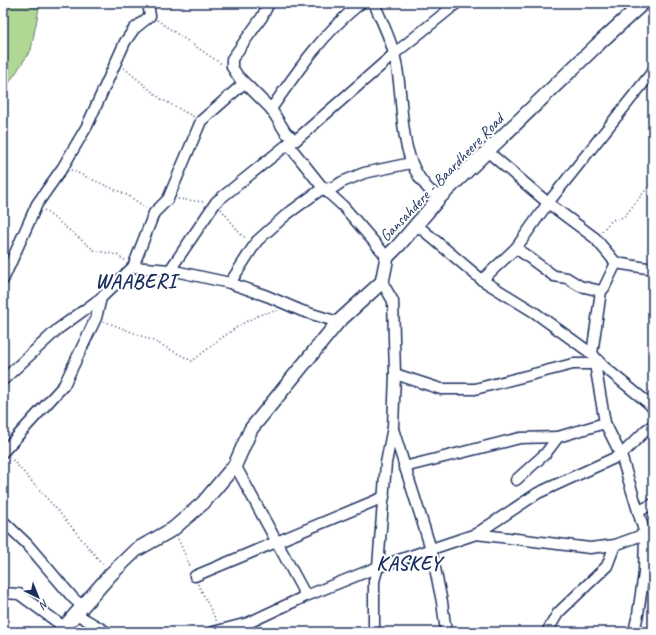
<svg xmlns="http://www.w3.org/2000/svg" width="656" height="635" viewBox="0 0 656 635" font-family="Caveat,sans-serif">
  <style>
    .green { fill: #b0d793; stroke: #668378 }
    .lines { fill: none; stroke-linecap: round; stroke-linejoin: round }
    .minor-casing { stroke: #1b2f5e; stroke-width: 13 }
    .major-casing { stroke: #1b2f5e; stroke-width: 16 }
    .path { stroke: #1b2f5e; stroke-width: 1.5; stroke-dasharray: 1 3; stroke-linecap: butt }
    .minor { stroke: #fff; stroke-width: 10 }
    .major { stroke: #fff; stroke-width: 13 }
    .labels { text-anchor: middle; stroke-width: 4; stroke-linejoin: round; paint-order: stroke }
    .street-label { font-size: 16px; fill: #1b2f5e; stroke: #fff }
    .district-label { font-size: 20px; font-weight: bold; letter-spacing: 1px; fill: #1b2f5e; stroke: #fff }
  </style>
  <rect width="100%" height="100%" fill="#fff"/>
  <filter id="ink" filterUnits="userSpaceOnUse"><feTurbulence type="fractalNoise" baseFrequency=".025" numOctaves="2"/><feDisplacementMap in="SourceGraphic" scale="8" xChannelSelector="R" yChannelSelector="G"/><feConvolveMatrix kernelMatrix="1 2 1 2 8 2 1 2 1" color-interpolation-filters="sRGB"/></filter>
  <g filter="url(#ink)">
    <polygon class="green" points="3,3 40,3 31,50 3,92"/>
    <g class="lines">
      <defs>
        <g id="minor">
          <path d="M374,3C381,20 390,37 394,54C406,96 395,152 426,186C429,191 436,194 440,197"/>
          <polyline points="240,78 271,109 286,133 296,140"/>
          <path d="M271,109C298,70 324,32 361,3"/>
          <polyline points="288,144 323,188 343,206 387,257"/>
          <polyline points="487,151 548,203 595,238 616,263 653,269"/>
          <polyline points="417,225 482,280 534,312 592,354 603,366 595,364 605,423 621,455 645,534 644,573 653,582"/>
          <polyline points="516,248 554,276 567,278 580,286 601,291 592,354"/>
          <polyline points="133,267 170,270 230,283 267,296 302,311 338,322"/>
          <polyline points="170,270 216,202 288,144 296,140 394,54 457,3"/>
          <polyline points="3,280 37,204 63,167 87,126 125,42 134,29 150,16 148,3"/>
          <polyline points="482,280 516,248 548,203 653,71"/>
          <polyline points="230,283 257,241 286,215 323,188 333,188 342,182 364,173 411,163"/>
          <polyline points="601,291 604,288 616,263"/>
          <polyline points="603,366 647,402 653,408"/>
          <polyline points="395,374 441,389 475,389 573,364 595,364"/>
          <polyline points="3,380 58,329 101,298"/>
          <polyline points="393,429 431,549 442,602 446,632"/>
          <polyline points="3,452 64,385 96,318 101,298 133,267 154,213 168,199 201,121 243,84 232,67 232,59 262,17 269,3"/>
          <polyline points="235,465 306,596"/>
          <polyline points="404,467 520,438 558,437"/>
          <polyline points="516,480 546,453 558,437 605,423"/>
          <polyline points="639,511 653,504"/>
          <polyline points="3,521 27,544 73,598 82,606"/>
          <polyline points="476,534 590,548 615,545 645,534"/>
          <polyline points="195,576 384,497"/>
          <polyline points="3,593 19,594 64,627"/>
          <polyline points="76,614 107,632"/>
          <polyline points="213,632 248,623 306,596 378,567 476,534 538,493 621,455 646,430 653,425"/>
          <polyline points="374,632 374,581 378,567 386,463 393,427 395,374 393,301 382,282"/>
          <polyline points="547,632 558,613 607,566 615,545"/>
          <polyline points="634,632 638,614 644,573"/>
        </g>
        <polyline id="major" points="60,632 111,574 136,550 173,529 203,503 235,465 251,429 338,322 382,282 387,257 399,245 440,197 596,46 643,3"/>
      </defs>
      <use href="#minor" class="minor-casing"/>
      <use href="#major" class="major-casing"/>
      <g class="path">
        <polyline points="157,20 223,65"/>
        <polyline points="124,68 161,99 194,117"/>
        <polyline points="71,170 129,196 146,208"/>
        <polyline points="178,199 204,202"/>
        <polyline points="221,209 242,236 247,238"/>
        <polyline points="44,210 94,250 117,255 126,261"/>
        <polyline points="602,231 612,220 624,217 653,181"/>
        <path d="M104,321L154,341L192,361C215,344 249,312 278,311"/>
        <polyline points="10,457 59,512 104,566"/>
        <polyline points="178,539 191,568"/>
        <polyline points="198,584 217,622"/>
      </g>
      <use href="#minor" class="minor"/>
      <use href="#major" class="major"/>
    </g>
  </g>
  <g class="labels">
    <g class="street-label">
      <text transform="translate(441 177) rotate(-46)" y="6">Gansahdere - Baardheere Road</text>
    </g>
    <g class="district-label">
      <text x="136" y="288">WAABERI</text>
      <text x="409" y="570">KASKEY</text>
    </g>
  </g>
  <rect width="656" height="635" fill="none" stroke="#fff" stroke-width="16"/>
  <rect x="8" y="8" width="640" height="619" fill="none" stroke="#1b2f5e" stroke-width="1.5" filter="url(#ink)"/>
  <g transform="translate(38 597) rotate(137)" stroke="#ffffff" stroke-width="3" paint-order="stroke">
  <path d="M0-3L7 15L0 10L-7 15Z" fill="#1b2f5e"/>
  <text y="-6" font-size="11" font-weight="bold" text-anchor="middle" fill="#1b2f5e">N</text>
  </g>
</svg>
